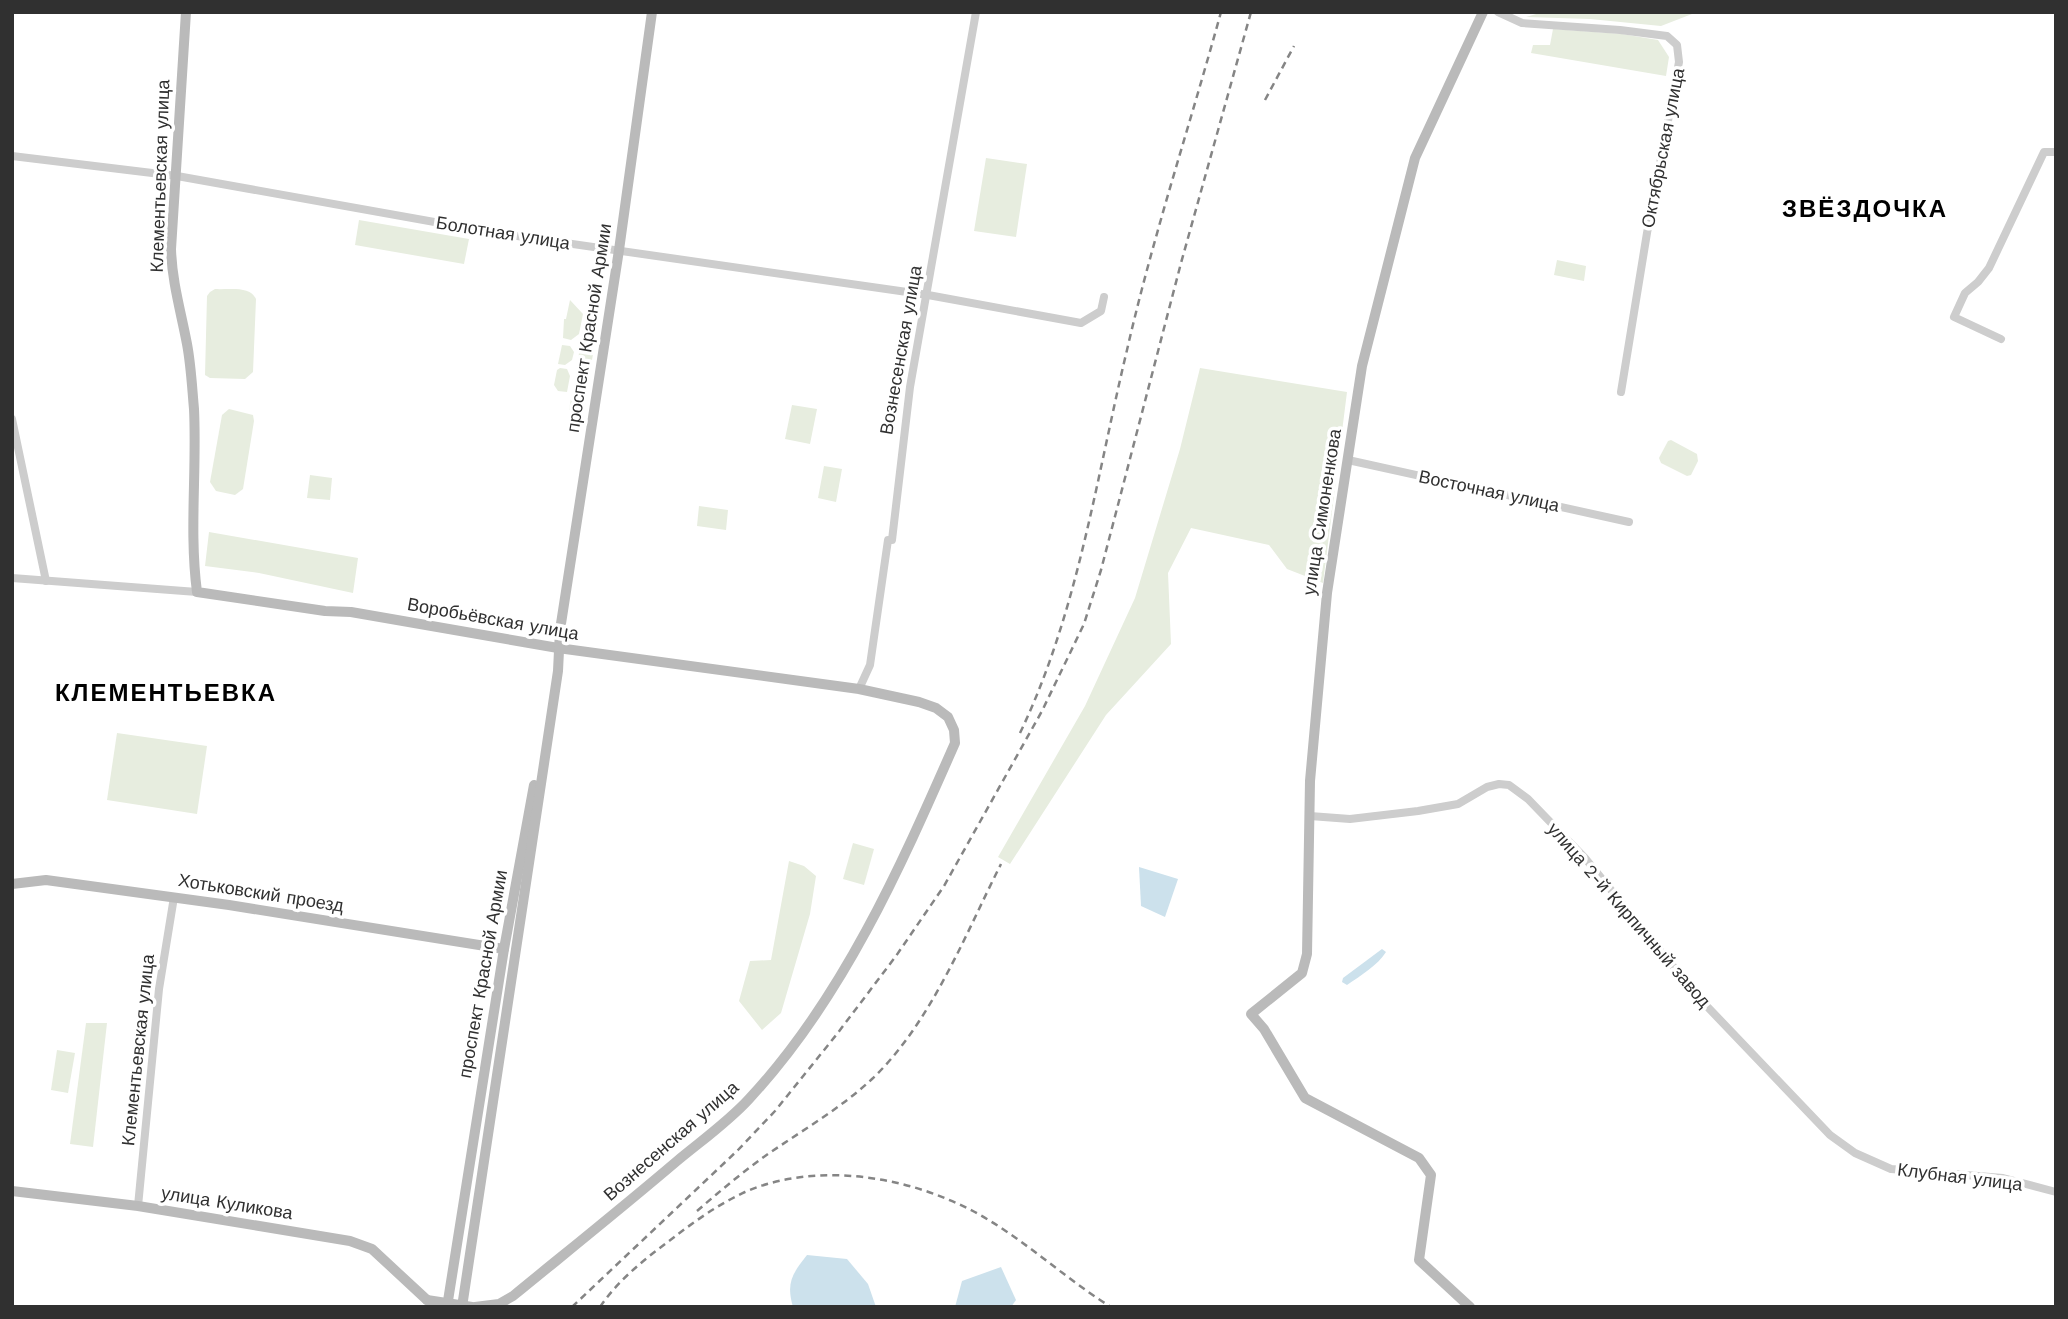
<svg xmlns="http://www.w3.org/2000/svg" width="2068" height="1319" viewBox="0 0 2068 1319" font-family="'Work Sans',sans-serif">
  <style>
    .green { fill: #e7eddf }
    .water { fill: #cce1ec }
    .lines { fill: none; stroke-linecap: round; stroke-linejoin: round }
    .street { stroke: #cdcdcd; stroke-width: 8 }
    .secondary { stroke: #bababa; stroke-width: 10 }
    .rail { stroke: #858585; stroke-width: 2.5; stroke-dasharray: 7 5; stroke-linecap: butt }
    .secondary-bridge { stroke: #bababa; stroke-width: 10 }
    .labels { text-anchor: middle; stroke-width: 7; stroke-linejoin: round; paint-order: stroke }
    .street-label { font-size: 18px; fill: #303030; stroke: #fff }
    .district-label { font-size: 24px; font-weight: bold; letter-spacing: 2px; fill: #000; stroke: #fff }
  </style>
  <rect width="100%" height="100%" fill="#fff"/>
  <g class="green">
    <polygon points="1543,12 1683,12 1692,14 1661,26 1590,19 1526,17"/>
    <polygon points="1553,29 1622,34 1658,40 1669,57 1666,76 1531,53 1533,45 1550,45"/>
    <polygon points="986,158 1027,164 1016,237 974,231"/>
    <polygon points="359,220 469,239 464,264 355,245"/>
    <polygon points="1557,260 1586,266 1584,281 1554,275"/>
    <path d="M215,289C228,290 250,285 256,299L253,372L245,379L210,378L205,375L207,296L210,292Z"/>
    <polygon points="570,300 583,314 579,334 571,340 563,338 564,319 566,319"/>
    <polygon points="598,303 601,303 584,411 569,410 575,378 581,374 582,367 578,361 579,353 585,349 586,342 582,335 587,311 592,310"/>
    <polygon points="562,345 570,346 574,352 572,360 565,365 558,364"/>
    <polygon points="560,368 567,369 570,376 567,392 558,391 554,385 557,370"/>
    <polygon points="1200,368 1347,392 1323,583 1287,569 1269,545 1191,528 1168,573 1171,644 1106,715 1010,864 998,857 1085,706 1135,598 1180,449"/>
    <polygon points="792,405 817,409 810,444 785,439"/>
    <polygon points="229,409 253,415 254,421 243,489 235,495 216,491 210,482 222,415"/>
    <polygon points="1671,440 1697,454 1698,461 1691,475 1687,476 1661,463 1659,458 1668,441"/>
    <polygon points="824,466 842,469 836,502 818,498"/>
    <polygon points="310,475 332,478 330,500 307,498"/>
    <polygon points="699,506 728,510 726,530 697,526"/>
    <polygon points="209,532 358,558 353,593 259,573 205,566"/>
    <polygon points="117,733 207,746 197,814 107,800"/>
    <polygon points="853,843 874,849 864,885 843,879"/>
    <polygon points="789,861 804,866 816,876 810,914 781,1013 762,1030 739,1001 750,961 771,960"/>
    <polygon points="86,1023 107,1023 93,1147 70,1144"/>
    <polygon points="57,1050 75,1053 68,1093 51,1090"/>
  </g>
  <g class="water">
    <polygon points="1139,867 1178,879 1165,917 1141,906"/>
    <path d="M1382,949L1386,952C1378,965 1360,976 1347,985L1342,982L1343,978Z"/>
    <path d="M807,1255L847,1259L868,1284L876,1307H793C786,1283 792,1274 807,1255Z"/>
    <polygon points="1001,1267 1016,1300 1011,1307 955,1307 962,1281"/>
  </g>
  <g class="lines">
    <g class="street">
      <polyline points="1498,12 1522,23 1620,30 1667,36 1677,45 1679,62 1647,233 1621,392"/>
      <polyline points="12,156 177,176 496,233 928,295 1081,323 1101,311 1104,297"/>
      <polyline points="2001,339 1954,317 1965,293 1978,282 1989,268 2044,152 2056,152"/>
      <polyline points="12,419 46,581"/>
      <polyline points="1348,460 1629,522"/>
      <polyline points="12,578 197,592"/>
      <polyline points="859,689 870,665 888,540 892,540 910,387 976,12"/>
      <polyline points="1310,816 1350,819 1418,811 1458,804 1487,787 1499,784 1509,785 1528,799 1585,858 1699,998 1830,1135 1855,1153 1891,1169 2003,1178 2056,1192"/>
      <polyline points="138,1206 159,989 174,897"/>
    </g>
    <g class="secondary">
      <path d="M186,12L171,249C172,282 181,312 187,344C191,365 192,387 194,409C197,470 189,531 197,592L325,611L351,612L558,648L859,689L919,702L936,708L948,717L954,730L955,743C900,868 843,998 749,1099C728,1122 701,1141 677,1161C623,1207 568,1251 513,1296L499,1304L475,1307"/>
      <polyline points="12,884 46,880 229,905 504,949"/>
      <polyline points="12,1191 138,1206 350,1241 372,1249 427,1300"/>
      <polyline points="447,1307 504,949 534,785"/>
      <polyline points="462,1307 558,671 560,630 619,250 652,12"/>
      <polyline points="1470,1307 1419,1260 1431,1175 1419,1158 1305,1098 1264,1029 1251,1014 1302,973 1307,954 1310,781 1327,593 1362,366 1415,158 1483,12"/>
    </g>
    <g class="rail">
      <polyline points="1265,100 1294,46"/>
      <path d="M1020,733C1078,612 1096,479 1127,350C1153,236 1190,125 1221,12"/>
      <path d="M697,1211C720,1191 744,1171 768,1154C803,1130 841,1108 872,1079C931,1023 965,935 1001,864"/>
      <polyline points="572,1307 738,1150 775,1111 837,1034 896,956 944,886 1042,711 1084,624 1101,570 1181,263 1251,12"/>
      <path d="M600,1307C619,1279 646,1258 673,1238C695,1221 719,1204 745,1192C807,1165 885,1173 947,1199C1008,1223 1056,1273 1111,1307"/>
    </g>
    <polyline class="secondary-bridge" points="427,1300 472,1307"/>
  </g>
  <g class="labels">
    <g class="street-label">
      <text transform="translate(1663 148) rotate(-79)" y="6">Октябрьская улица</text>
      <text transform="translate(160 176) rotate(-88)" y="6">Клементьевская улица</text>
      <text transform="translate(503 233) rotate(9)" y="6">Болотная улица</text>
      <text transform="translate(589 328) rotate(-81)" y="6">проспект Красной Армии</text>
      <text transform="translate(901 350) rotate(-80)" y="6">Вознесенская улица</text>
      <text transform="translate(1489 491) rotate(12)" y="6">Восточная улица</text>
      <text transform="translate(1322 512) rotate(-81)" y="6">улица Симоненкова</text>
      <text transform="translate(493 619) rotate(10)" y="6">Воробьёвская улица</text>
      <text transform="translate(261 893) rotate(9)" y="6">Хотьковский проезд</text>
      <text transform="translate(1629 915) rotate(49)" y="6">улица 2-й Кирпичный завод</text>
      <text transform="translate(483 974) rotate(-80)" y="6">проспект Красной Армии</text>
      <text transform="translate(138 1050) rotate(-84)" y="6">Клементьевская улица</text>
      <text transform="translate(671 1141) rotate(-41)" y="6">Вознесенская улица</text>
      <text transform="translate(1960 1177) rotate(7)" y="6">Клубная улица</text>
      <text transform="translate(227 1203) rotate(9)" y="6">улица Куликова</text>
    </g>
    <g class="district-label">
      <text x="1865" y="217">ЗВЁЗДОЧКА</text>
      <text x="166" y="701">КЛЕМЕНТЬЕВКА</text>
    </g>
  </g>
  <rect width="2068" height="1319" fill="none" stroke="#303030" stroke-width="28"/>
</svg>
